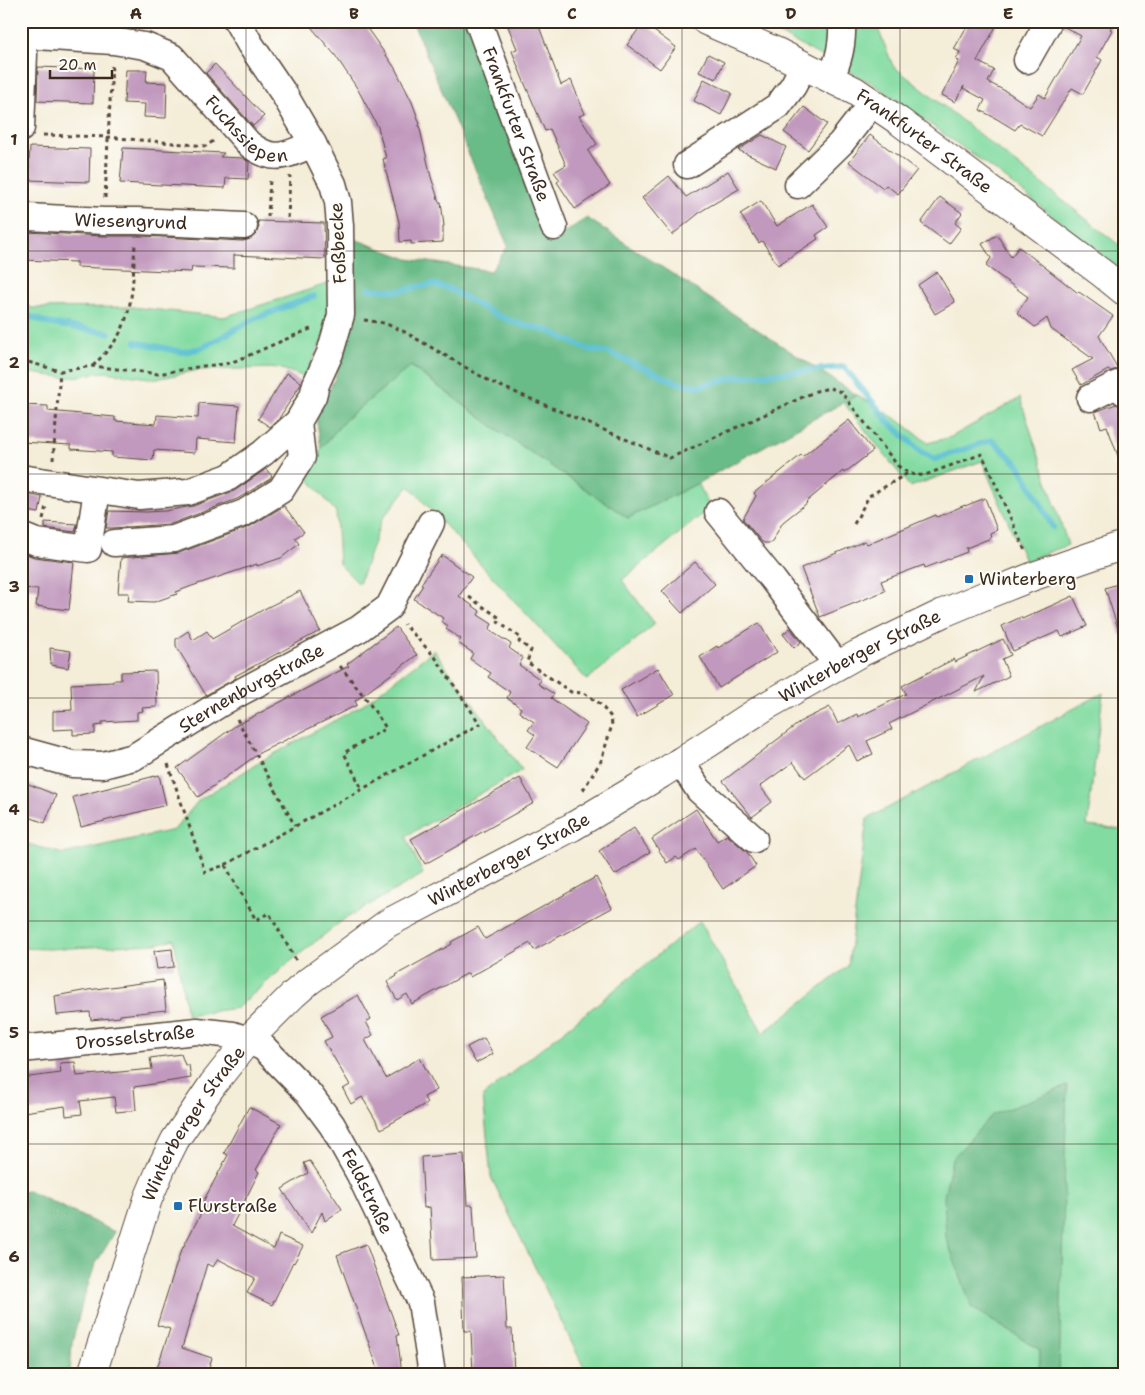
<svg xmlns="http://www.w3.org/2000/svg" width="1145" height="1395" viewBox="0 0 1145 1395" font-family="'Shantell Sans',sans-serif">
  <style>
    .green { fill: #82dba1; stroke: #5e8260 }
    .forest { fill: #69bb87; stroke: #527252 }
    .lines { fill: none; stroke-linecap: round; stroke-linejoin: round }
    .stream { stroke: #54bed0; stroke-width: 6 }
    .building { fill: #c199be }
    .minor-casing { stroke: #57473a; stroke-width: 29 }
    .major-casing { stroke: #57473a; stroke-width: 30 }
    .path { stroke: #57473a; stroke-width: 3; stroke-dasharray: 4 4; stroke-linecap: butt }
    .minor { stroke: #fff; stroke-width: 26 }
    .major { stroke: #fff; stroke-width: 28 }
    .grid { fill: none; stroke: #3b2a1e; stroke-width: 1; stroke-opacity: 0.55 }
    .poi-dot { fill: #1f6fb2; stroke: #fdfcf7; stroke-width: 2 }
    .labels { text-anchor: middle; stroke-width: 4; stroke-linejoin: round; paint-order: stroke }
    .street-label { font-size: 18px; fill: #3b2a1e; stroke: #fdfcf7 }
    .poi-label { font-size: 18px; fill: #3b2a1e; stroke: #fdfcf7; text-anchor: start }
    .neatline { fill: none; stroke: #3b2a1e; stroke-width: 2 }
    .grid-label { font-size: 16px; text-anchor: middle; font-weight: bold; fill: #3b2a1e }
  </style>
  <rect width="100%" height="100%" fill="#fdfcf7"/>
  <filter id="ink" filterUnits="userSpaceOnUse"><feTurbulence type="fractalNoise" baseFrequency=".02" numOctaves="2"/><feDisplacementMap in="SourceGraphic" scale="10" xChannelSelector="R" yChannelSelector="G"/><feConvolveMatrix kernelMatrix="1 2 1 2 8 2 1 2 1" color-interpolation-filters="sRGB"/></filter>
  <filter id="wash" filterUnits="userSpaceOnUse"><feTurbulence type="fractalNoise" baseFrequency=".0096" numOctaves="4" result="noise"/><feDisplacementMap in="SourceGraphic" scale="20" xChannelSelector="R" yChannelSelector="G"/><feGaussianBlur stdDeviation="1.12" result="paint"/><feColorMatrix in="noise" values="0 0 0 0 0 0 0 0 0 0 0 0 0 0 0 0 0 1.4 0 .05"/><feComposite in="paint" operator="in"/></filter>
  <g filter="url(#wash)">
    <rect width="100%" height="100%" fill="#f4edd8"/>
    <g class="green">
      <polygon points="755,21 875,21 893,66 1124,249 1124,269 1114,264 993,169 872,83"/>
      <polygon points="330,283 326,331 305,377 279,368 198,370 157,379 105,372 67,378 24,372 21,370 21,298 31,308 132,307 224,317"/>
      <polygon points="410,366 498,430 628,518 698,483 710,508 622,580 655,624 587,680 409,486 382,519 359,584 339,564 336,512 306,476 322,447 346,419"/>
      <polygon points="857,395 901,422 928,443 951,437 1020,398 1068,545 1025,561 982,461 910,487 843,402"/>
      <polygon points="434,650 522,770 406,836 423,874 343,920 291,961 237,1008 187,1015 174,939 156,944 49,949 21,948 21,842 63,854 174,830 199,800 263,760 361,706"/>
      <polygon points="1103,693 1087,826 1124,830 1124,1374 1059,1374 1066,1086 972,1308 1040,1350 1039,1374 587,1374 491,1177 483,1096 700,921 763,1033 848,966 867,819"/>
    </g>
    <g class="forest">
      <polygon points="412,21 466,21 555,238 587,218 857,395 698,483 628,518 498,430 411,366 346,419 321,448 316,417 335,378 353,314 349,237 408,259 491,271 508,246"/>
      <polygon points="1067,1086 1059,1374 1039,1374 1040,1350 972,1308 946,1238 944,1196 952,1159 992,1115"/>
      <polygon points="29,1191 115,1232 95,1265 83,1300 72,1343 70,1374 21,1374 21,1324 29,1290 21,1276 21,1192"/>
    </g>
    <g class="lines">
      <g class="stream">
        <polyline points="369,289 398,291 433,284 450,289 496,315 520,324 549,331 587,349 607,352 681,384 700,386 736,377 844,367 888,421 921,452 935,459 992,440 1019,465 1053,527"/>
        <polyline points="21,313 47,323 109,333"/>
        <polyline points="136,342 182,352 202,348 254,319 314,296"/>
      </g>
    </g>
    <g id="blocks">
      <g class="building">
        <polygon points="306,21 362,21 395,68 412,102 420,124 419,125 431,177 439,202 441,202 444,226 443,226 443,242 411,244 411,241 400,242 399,222 383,159 386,158 378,127 357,88 335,55"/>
        <polygon points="506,21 537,21 561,85 571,80 585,114 579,116 597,144 588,151 610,185 575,209 557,182 560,180 554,172 566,165 550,129 545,131 522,77 512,51 517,49"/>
        <polygon points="970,21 999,21 977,61 994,70 988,82 1009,93 1030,107 1039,94 1045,98 1081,36 1063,26 1064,21 1115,21 1110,29 1112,30 1097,57 1102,60 1083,94 1072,88 1042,136 1020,124 1015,130 997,119 980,110 985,100 963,88 964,86 955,102 942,95 959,61 956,60 960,52 954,49"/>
        <polygon points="643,23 676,47 660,69 627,45"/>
        <polygon points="708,54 724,62 716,79 699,72"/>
        <polygon points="215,64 264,116 253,126 206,73"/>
        <polygon points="38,67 94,69 93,103 37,101"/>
        <polygon points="126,70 147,70 146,82 167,83 166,118 144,117 145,104 124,103"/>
        <polygon points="704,79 732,93 721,115 694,101"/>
        <polygon points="804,107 827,124 808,150 784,132"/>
        <polygon points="762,135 786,147 776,168 738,150"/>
        <polygon points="870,135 917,170 898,194 886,185 883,188 849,162"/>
        <polygon points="30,147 90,149 89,182 28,180"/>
        <polygon points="123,148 224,153 220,157 243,158 249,162 248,179 226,178 225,188 120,183"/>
        <polygon points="728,171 739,189 703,210 672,235 642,198 669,176 686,197"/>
        <polygon points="940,197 962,213 955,223 961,228 949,244 921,223"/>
        <polygon points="761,201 777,226 812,204 828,227 816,235 818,239 778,265 762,241 759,243 740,214"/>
        <polygon points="258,221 324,223 325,259 234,255 234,268 192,267 191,272 77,267 77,262 21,260 21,230 27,232 103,236 143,236 243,241 250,239 256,234 259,227"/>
        <polygon points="997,235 1011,257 1019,247 1078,293 1079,292 1113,316 1099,336 1118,369 1110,371 1108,370 1081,385 1072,370 1093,359 1051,329 1047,318 1035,327 1017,313 1028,297 986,266 991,258 982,244"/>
        <polygon points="937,272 955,302 935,314 918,285"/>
        <polygon points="287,373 301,382 301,384 278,420 270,427 258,419"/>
        <polygon points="199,403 239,406 236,442 196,439 195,453 154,450 153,460 112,457 112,452 71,449 71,445 21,442 21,405 48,406 48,411 115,417 115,421 156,424 157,415 198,418"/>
        <polygon points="1116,404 1124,407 1124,466 1122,467 1107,426 1101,428 1095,412"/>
        <polygon points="849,420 873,451 844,473 843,471 806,502 807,503 783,522 771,543 764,543 761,541 743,519 756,496 754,493 801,455 803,456"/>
        <polygon points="266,469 272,476 270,479 237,499 171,524 112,528 106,528 109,511 147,512 165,511 193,506 234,491"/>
        <polygon points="21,493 42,497 39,513 21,510"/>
        <polygon points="985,498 997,530 990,533 991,538 966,548 967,552 925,568 924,565 881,581 885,591 820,617 801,568 865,541 867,544 936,515 937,517 965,505 965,506"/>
        <polygon points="284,506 304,532 295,538 299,544 281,558 257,566 257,564 192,586 176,592 177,594 154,602 128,601 129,593 118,593 121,558 179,553 249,527"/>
        <polygon points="45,522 77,524 75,532 45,528"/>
        <polygon points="21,552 34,557 74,562 69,610 36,606 38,589 21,588"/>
        <polygon points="442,555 472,577 459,596 480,611 478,615 492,624 489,630 511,644 509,648 523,658 519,665 541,680 538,684 554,694 551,698 587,724 558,767 527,747 535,735 528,730 534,722 519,712 521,708 507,698 510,692 488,677 491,673 470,659 473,653 458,643 461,639 446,629 448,626 441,621 443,618 414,599 423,585 421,584 440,557 441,558"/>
        <polygon points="695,562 715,584 682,613 662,591"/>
        <polygon points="1124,582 1124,635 1120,635 1105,588"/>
        <polygon points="300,591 320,631 235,676 236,678 206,695 176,646 176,639 188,631 193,640 207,631 212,639 266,608"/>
        <polygon points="1073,596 1087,626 1062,637 1059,631 1013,651 1002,626 1021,617 1022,619"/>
        <polygon points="759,623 777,652 719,688 700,657 717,646 718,648"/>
        <polygon points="396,627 417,655 355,701 357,705 261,752 198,797 177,768 235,726 349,666 347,664"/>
        <polygon points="790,628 801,642 794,648 783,634"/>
        <polygon points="1003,639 1011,655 1002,659 1009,676 976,692 984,676 889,724 892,729 867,741 873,754 857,761 849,745 805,778 793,762 760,786 772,802 752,817 723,781 803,720 830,707 838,724 857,714 858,717 906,694 902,686 954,659 955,662"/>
        <polygon points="50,648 71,651 68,668 51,665"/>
        <polygon points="658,668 674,695 637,717 621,690"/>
        <polygon points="156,671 157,707 142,708 143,711 137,712 137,720 102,722 102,725 95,726 95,734 73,735 73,729 53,730 53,711 72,710 71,684 113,682 113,680 121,680 121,672"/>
        <polygon points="159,775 166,805 81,827 73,797"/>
        <polygon points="520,778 534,803 425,864 411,839"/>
        <polygon points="21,781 56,795 45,823 21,814"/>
        <polygon points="696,809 717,841 727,835 747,852 756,866 723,889 696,849 679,860 676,857 667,863 652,839"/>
        <polygon points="634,828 650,852 615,875 599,851"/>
        <polygon points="596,877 612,908 534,950 530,943 470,977 468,973 412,1004 407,994 397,1000 387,982 397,976 396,975 452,944 451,942 478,927 485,939"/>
        <polygon points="172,949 174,967 157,969 154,951"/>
        <polygon points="163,980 166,1010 120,1015 120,1017 91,1020 90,1012 57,1015 55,996 88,990"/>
        <polygon points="358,995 371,1019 366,1022 373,1035 365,1040 386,1078 420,1058 437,1090 424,1097 427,1103 381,1129 362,1097 351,1104 343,1089 350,1085 324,1041 332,1037 321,1016"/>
        <polygon points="484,1038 493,1054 476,1063 467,1047"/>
        <polygon points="181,1054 185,1065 189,1065 191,1078 134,1087 136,1110 116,1112 114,1097 80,1101 82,1114 66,1116 65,1106 24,1112 23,1104 21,1105 21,1078 61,1073 60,1063 75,1062 77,1076 152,1069 150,1058"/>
        <polygon points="249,1107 281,1124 256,1170 259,1172 232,1226 274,1249 279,1235 303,1246 294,1263 293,1262 272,1305 247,1293 255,1278 218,1259 213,1267 207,1264 182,1348 212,1358 207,1374 155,1374 170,1329 157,1325 180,1253 206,1204 203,1202 228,1155 224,1153"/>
        <polygon points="464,1154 467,1205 473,1205 476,1258 433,1260 430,1207 424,1208 421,1157"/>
        <polygon points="310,1161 342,1209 325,1221 322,1212 311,1233 282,1189 308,1173 304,1163"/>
        <polygon points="366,1244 399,1335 397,1335 402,1374 380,1374 337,1255"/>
        <polygon points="504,1275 507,1329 512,1329 514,1374 473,1374 471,1331 464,1331 462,1277"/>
      </g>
    </g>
  </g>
  <g filter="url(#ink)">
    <use href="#blocks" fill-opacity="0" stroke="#57473a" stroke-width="1"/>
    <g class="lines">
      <defs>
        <g id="minor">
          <path id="s1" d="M478,21L554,227"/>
          <path id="s2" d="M21,35L113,41L145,46L172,57L249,144C275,164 285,155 313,144"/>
          <polyline points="21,46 24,54 21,128"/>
          <polyline points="1027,60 1049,21"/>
          <path d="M830,78C840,60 843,41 842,21"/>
          <polyline points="687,165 778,106 793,86 804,65"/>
          <polyline points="798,185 841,143 872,103"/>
          <path id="s3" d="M21,213L28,217L104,221H137L244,226"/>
          <polyline points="1090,398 1118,384 1124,392"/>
          <polyline points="21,478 139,496 188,492 229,477 263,453 298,422 313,396 316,384 330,353 341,315 340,226 338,202 333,184 313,144 284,94 250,44 237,21"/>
          <polyline points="718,512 773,580 838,666"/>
          <polyline points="21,536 36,542 88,549 97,490"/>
          <polyline points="114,543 174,539 244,513 281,490 302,457 298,422"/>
          <path id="s4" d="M21,750L72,764L103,765L134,757L226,700L359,629L389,607L431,523"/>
          <polyline points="680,761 699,790 754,839"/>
          <path id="s5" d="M21,1049L197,1031L233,1035L248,1040L264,1048L309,1094L332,1125L360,1175L421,1302L432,1374"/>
        </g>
        <g id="major">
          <path id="s6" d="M706,21L775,51L855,91L899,121L1103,274L1124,291"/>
          <path id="s7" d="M92,1374L148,1199L162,1166L175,1140L213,1084L248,1040L293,995L309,981L388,923L572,827L661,774L766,706L858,654L943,613L991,593L1034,576L1124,545"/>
        </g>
      </defs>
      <use href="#minor" class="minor-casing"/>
      <use href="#major" class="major-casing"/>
      <g class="path">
        <polyline points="43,135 107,137 206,146 215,140"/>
        <polyline points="105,198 112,64"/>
        <polyline points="268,217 270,179"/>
        <polyline points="288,218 290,176"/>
        <path d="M364,320L384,323L403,331L491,382L670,458L816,391L830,388L841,392L898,466C908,473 913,476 925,475L982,454L1026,553"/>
        <polyline points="21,360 60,371 93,366 158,374 203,366 225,364 238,360 291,337 313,328"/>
        <path d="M93,366C103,355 115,344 122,329C134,303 133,272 135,244"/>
        <polyline points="53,460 60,371"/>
        <polyline points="43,519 46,506"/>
        <polyline points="854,524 869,496 908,473"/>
        <polyline points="469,597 500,618 498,622 521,638 519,642 531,650 527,662 571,692 584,693 599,703 611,717 612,725 601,761 581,793"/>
        <polyline points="340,666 367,700 386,728 344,753 362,789"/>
        <polyline points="237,719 295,826"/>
        <polyline points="168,764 205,872 225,865 480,724 435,657 404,624"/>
        <polyline points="225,865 256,920 269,913 297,962"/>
      </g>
      <use href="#minor" class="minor"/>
      <use href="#major" class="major"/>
    </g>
  </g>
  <path class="grid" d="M246,21V1374M464,21V1374M682,21V1374M900,21V1374M21,251H1124M21,474H1124M21,698H1124M21,921H1124M21,1144H1124"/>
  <g class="poi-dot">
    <rect x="964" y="574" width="10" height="10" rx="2.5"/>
    <rect x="173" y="1201" width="10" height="10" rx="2.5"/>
  </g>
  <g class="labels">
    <g class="street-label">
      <text dy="6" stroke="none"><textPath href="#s2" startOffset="260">Fuchssiepen</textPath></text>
      <text dy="6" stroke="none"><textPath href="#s1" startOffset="110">Frankfurter Straße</textPath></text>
      <text dy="6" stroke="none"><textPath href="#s6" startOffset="250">Frankfurter Straße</textPath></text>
      <text dy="6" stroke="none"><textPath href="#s3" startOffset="111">Wiesengrund</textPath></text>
      <text transform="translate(338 243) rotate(-93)" y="6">Foßbecke</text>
      <text dy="6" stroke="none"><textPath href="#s7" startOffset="1098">Winterberger Straße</textPath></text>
      <text dy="6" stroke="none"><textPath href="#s4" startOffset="252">Sternenburgstraße</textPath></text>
      <text dy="6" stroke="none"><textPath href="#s7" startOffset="692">Winterberger Straße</textPath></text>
      <text dy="6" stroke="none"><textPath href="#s5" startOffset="115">Drosselstraße</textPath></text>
      <text dy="6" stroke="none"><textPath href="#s7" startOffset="272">Winterberger Straße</textPath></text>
      <text dy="6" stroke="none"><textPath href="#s5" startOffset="425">Feldstraße</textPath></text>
    </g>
    <g class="poi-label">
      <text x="979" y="585">Winterberg</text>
      <text x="188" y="1212">Flurstraße</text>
    </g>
  </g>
  <rect width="1145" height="1395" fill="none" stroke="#fdfcf7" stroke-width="55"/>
  <path d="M50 70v8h62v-8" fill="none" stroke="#3b2a1e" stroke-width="2.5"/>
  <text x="58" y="70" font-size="15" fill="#3b2a1e" stroke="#fdfcf7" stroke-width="4" paint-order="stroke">20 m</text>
  <rect x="28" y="28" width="1090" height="1340" class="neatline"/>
  <g class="grid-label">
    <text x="136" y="19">A</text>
    <text x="354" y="19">B</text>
    <text x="572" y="19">C</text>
    <text x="791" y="19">D</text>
    <text x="1008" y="19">E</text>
    <text x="14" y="145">1</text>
    <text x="14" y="368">2</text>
    <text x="14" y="592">3</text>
    <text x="14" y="815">4</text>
    <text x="14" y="1038">5</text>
    <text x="14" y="1262">6</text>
  </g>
</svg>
